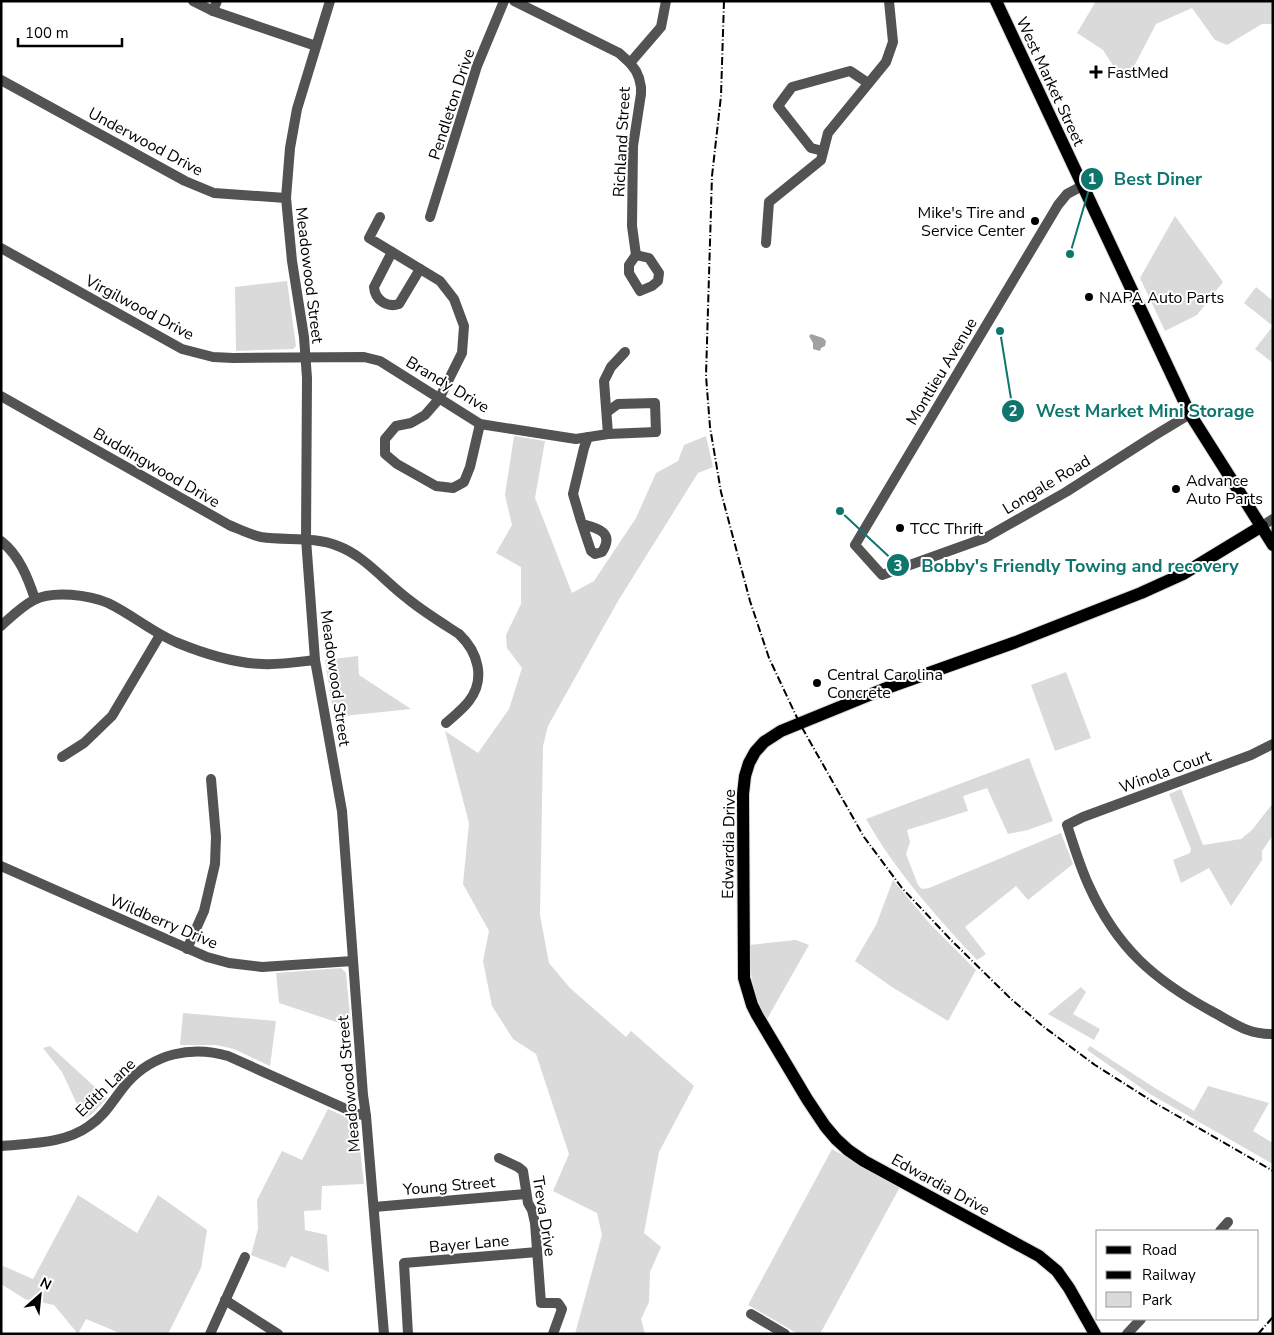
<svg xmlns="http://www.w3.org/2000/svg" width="1274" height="1335" viewBox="0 0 1274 1335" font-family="'Nunito Sans',sans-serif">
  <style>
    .green { fill: #dadada }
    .water { fill: #a1a1a1 }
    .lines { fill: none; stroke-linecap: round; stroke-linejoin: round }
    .major-casing { stroke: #dbdbdb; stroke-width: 14 }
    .minor { stroke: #535353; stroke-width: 10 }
    .major { stroke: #000; stroke-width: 12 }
    .rail { stroke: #000; stroke-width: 2; stroke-dasharray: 8 2.5 1 2.5; stroke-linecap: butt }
    .poi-dot { fill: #000; stroke: #fff; stroke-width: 2 }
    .labels { text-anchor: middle; stroke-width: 4; stroke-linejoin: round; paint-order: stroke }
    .poi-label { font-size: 16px; fill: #000; stroke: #fff; text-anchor: start }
    .street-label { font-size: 16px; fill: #000; stroke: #fff }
    .leader { fill: none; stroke: #0f766e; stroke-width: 2 }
    .callout-dot { fill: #0f766e; stroke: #fff; stroke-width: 2 }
    .mark-label { font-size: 15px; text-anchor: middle; font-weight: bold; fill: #fff }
    .callout-label { font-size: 18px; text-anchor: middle; font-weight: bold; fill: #0f766e; stroke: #fff; stroke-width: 4; stroke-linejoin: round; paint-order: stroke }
  </style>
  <rect width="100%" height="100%" fill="#fff"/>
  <g class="green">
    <polygon points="1096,1 1273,1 1273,24 1262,24 1227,45 1215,40 1192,8 1156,24 1131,72 1121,78 1103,50 1077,33"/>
    <polygon points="1175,216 1223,282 1197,315 1165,331 1140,278"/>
    <polygon points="287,281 296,346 293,349 236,351 235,287"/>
    <polygon points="1256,287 1273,301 1273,363 1255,349 1273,326 1244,303"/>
    <polygon points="514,436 545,441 535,498 572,593 594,581 636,518 656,473 678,461 684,445 706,436 713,467 698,473 618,601 548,726 543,746 540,915 549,963 570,988 626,1037 631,1031 694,1086 659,1152 644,1233 661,1247 650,1272 649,1302 641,1319 645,1334 575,1334 602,1235 597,1213 553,1191 569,1154 536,1054 513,1039 492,1006 483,961 489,931 463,884 469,823 445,731 478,753 509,709 522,668 507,648 506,635 521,604 521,567 496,553 512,525 505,495"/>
    <polygon points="358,656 359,675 411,709 334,717 325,660"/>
    <polygon points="1066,672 1091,738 1055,751 1031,685"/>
    <path d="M1029,758L1053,821L1028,830L1008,834L987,788L963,796L968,811L907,830L910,842L906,854L918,885L922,889L929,888L1061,833L1073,864L1028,900L1016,886L965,927L986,954L977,960C936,916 896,872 866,819Z"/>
    <polygon points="1181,789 1203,845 1241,839 1252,830 1273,803 1273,835 1262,851 1262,860 1231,906 1209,868 1181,883 1173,860 1190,853 1191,849 1169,794"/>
    <polygon points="893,880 930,924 976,970 948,1021 892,987 855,961 876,925"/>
    <path d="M796,940L809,945L767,1019C752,995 750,973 749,945Z"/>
    <polygon points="341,968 346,973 351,1027 279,1003 276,973"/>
    <polygon points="1081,987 1086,992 1073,1014 1100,1029 1094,1040 1048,1014"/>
    <polygon points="183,1013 276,1021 270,1066 234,1049 216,1045 180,1045"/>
    <polygon points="50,1046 107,1098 92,1114 84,1119 62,1072 43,1048"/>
    <polygon points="1090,1046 1155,1088 1194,1111 1208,1086 1269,1103 1253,1131 1273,1143 1273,1164 1150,1094 1087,1050"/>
    <polygon points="328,1109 357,1122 364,1184 322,1186 321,1210 304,1211 305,1230 327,1235 329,1272 291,1256 285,1268 251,1255 258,1229 257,1200 282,1151 302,1160"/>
    <polygon points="832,1149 900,1187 820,1334 798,1334 748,1305"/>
    <polygon points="78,1195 137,1233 158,1195 207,1230 201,1268 168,1334 122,1334 86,1319 78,1334 54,1305 25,1299 1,1284 1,1265 33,1279"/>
  </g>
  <polygon class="water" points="811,334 823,338 826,341 825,346 821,348 820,351 813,349 813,343 809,336"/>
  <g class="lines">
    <defs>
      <g id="major">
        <polyline points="996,1 1190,414 1273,545"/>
        <polyline points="1095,1334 1069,1288 1057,1271 1039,1256 864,1161 848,1150 836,1139 825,1126 807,1099 757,1015 752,1005 744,978 743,794 745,776 749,763 755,752 764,742 781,731 884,689 1016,642 1141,593 1183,574 1262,526"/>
      </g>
    </defs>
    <use href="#major" class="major-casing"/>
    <g class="minor">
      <polyline points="193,1 213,11 316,46"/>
      <polyline points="330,1 297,109 290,148 286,198 292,261 304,337 307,378 306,539 315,660 342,811 363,1095 366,1116 384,1334"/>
      <polyline points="514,1 619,53 630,63 636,71 639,78 641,87 641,94 633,146 632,226 636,255"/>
      <polyline points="213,11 217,1"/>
      <polyline points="630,63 661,27 666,1"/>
      <polyline points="1,80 185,181 214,193 286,198"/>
      <polyline points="823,151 811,148 778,106 792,87 850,71 868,83"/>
      <polyline points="1082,186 1067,194 1058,205 855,545 882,575 985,538 1066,492 1152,437 1190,414"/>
      <polyline points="380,217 369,238 440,281 454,299 464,326 462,353 439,399 425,415 411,423 396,426 385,439 385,454 397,464 436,486 453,488 464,482 470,467 480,424"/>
      <polyline points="430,217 477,66 504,1"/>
      <polyline points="766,243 769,202 821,160 828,133 886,62 893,42 889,1"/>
      <polyline points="1,248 182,349 213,357 233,358 364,357 380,361 480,424 576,439 608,434 656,432 655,403 618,404 607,412"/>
      <path d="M392,252L374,287C375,300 387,308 399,304L420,269"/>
      <polygon points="636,255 649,258 659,273 658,281 652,286 640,291 629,273 629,265"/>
      <path d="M1,396L229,525C239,529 251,535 261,537C287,541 313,536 338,546C365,556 385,582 408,599C424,612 442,623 459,634C478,652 486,679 469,701C463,709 454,716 446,723"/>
      <polyline points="608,434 604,381 611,367 625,352"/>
      <path d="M582,524C597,528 615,532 602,552L595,554L591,551L581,521L573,494L584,448L588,437"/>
      <polyline points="1262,526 1273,519"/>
      <path d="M1,541C19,555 28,578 35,599"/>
      <path d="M1,626C12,616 22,606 34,600C53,590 89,595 108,603C133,615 153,633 178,643C205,654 233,663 262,664C280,665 298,662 315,660"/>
      <path d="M1273,744L1251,755L1083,817L1067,825C1074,846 1080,867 1089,886C1117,948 1154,980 1213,1012C1234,1023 1248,1035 1273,1034"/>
      <polyline points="62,757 84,743 112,716 160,635"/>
      <polyline points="1,866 207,957 229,963 262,967 353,961"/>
      <polyline points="187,949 204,911 215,864 216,837 211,779"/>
      <path d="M1,1146C31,1143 64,1144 89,1126C106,1115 114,1098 127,1083C153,1054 191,1045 228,1056L355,1113L366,1116"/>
      <polyline points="499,1158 518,1167 523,1171 528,1203 532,1210 535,1223 541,1303 558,1303 562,1309 553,1334"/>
      <polyline points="374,1207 526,1194"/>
      <polyline points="1220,1231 1228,1222"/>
      <polyline points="225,1300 278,1334"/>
      <polyline points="751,1314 785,1334"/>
      <polyline points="210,1334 245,1257"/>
      <polyline points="408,1334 404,1263 537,1252"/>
      <polyline points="1127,1334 1141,1319"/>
    </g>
    <use href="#major" class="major"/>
    <g class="rail">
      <polyline points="724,1 721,96 712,176 710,242 706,376 710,427 721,492 750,601 769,658 800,724 864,837 902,888 951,940 1011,999 1044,1027 1095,1065 1155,1103 1273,1171"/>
      <polyline points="1258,1334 1273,1317"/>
    </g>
  </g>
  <g class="poi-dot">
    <path d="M1093.5 64.5h5v5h5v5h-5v5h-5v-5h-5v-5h5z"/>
    <circle cx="1035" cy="221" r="5"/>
    <circle cx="1089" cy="297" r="5"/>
    <circle cx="1176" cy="489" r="5"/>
    <circle cx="900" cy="528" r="5"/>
    <circle cx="817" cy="683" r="5"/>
  </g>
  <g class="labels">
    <g class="poi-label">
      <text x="1107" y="78">FastMed</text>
      <text x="1025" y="218" text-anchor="end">Mike's Tire and<tspan x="1025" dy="18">Service Center</tspan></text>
      <text x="1099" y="303">NAPA Auto Parts</text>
      <text x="1186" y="486">Advance<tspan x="1186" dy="18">Auto Parts</tspan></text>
      <text x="910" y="534">TCC Thrift</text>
      <text x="827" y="680">Central Carolina<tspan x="827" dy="18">Concrete</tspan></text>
    </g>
    <g class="street-label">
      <text transform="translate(1051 81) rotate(65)" y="6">West Market Street</text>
      <text transform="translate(451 104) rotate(-72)" y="6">Pendleton Drive</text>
      <text transform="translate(146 141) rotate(28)" y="6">Underwood Drive</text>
      <text transform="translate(621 142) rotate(-87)" y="6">Richland Street</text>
      <text transform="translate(310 275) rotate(83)" y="6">Meadowood Street</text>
      <text transform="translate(140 307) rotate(28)" y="6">Virgilwood Drive</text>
      <text transform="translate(941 371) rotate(-59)" y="6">Montlieu Avenue</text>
      <text transform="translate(448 384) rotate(31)" y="6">Brandy Drive</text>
      <text transform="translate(157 467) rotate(30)" y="6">Buddingwood Drive</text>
      <text transform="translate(1046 484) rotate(-31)" y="6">Longale Road</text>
      <text transform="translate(336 678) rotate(82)" y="6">Meadowood Street</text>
      <text transform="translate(1165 771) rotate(-20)" y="6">Winola Court</text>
      <text transform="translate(728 844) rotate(-89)" y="6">Edwardia Drive</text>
      <text transform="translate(164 921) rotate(23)" y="6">Wildberry Drive</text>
      <text transform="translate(348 1084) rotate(-95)" y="6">Meadowood Street</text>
      <text transform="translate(105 1087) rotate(-44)" y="6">Edith Lane</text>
      <text transform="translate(941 1184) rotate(29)" y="6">Edwardia Drive</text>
      <text transform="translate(449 1185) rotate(-5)" y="6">Young Street</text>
      <text transform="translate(545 1216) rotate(81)" y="6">Treva Drive</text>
      <text transform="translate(469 1243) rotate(-5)" y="6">Bayer Lane</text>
    </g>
  </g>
  <path class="leader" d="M1070 254L1092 179M1000 331L1013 411M840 511L898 565"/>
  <g class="callout-dot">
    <circle cx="1070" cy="254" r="5"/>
    <circle cx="1000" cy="331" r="5"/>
    <circle cx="840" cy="511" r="5"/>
    <circle cx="1092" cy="179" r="12"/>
    <circle cx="1013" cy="411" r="12"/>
    <circle cx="898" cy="565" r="12"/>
  </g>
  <g class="mark-label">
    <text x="1092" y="184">1</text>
    <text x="1013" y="416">2</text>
    <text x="898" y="571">3</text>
  </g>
  <g class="callout-label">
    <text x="1158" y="185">Best Diner</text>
    <text x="1145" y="417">West Market Mini Storage</text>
    <text x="1080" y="572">Bobby's Friendly Towing and recovery</text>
  </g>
  <rect width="1274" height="1335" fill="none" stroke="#000000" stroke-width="5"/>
  <rect x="1096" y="1230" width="162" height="90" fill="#ffffff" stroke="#999999"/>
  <rect x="1106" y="1246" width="25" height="8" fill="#000000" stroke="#999999"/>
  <text x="1142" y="1255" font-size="15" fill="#000000">Road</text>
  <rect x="1106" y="1271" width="25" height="8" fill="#000000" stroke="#999999"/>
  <text x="1142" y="1280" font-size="15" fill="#000000">Railway</text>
  <rect x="1106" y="1292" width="25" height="15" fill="#dadada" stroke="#999999"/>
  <text x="1142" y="1305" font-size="15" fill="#000000">Park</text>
  <g transform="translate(40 1295) rotate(27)" stroke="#ffffff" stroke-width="4" paint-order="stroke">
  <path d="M0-4L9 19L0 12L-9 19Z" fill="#000000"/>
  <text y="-8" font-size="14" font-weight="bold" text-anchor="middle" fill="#000000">N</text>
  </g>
  <path d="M18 38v8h104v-8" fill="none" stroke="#000000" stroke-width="2.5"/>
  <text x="25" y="38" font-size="15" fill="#000000" stroke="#ffffff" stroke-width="4" paint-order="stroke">100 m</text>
</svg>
